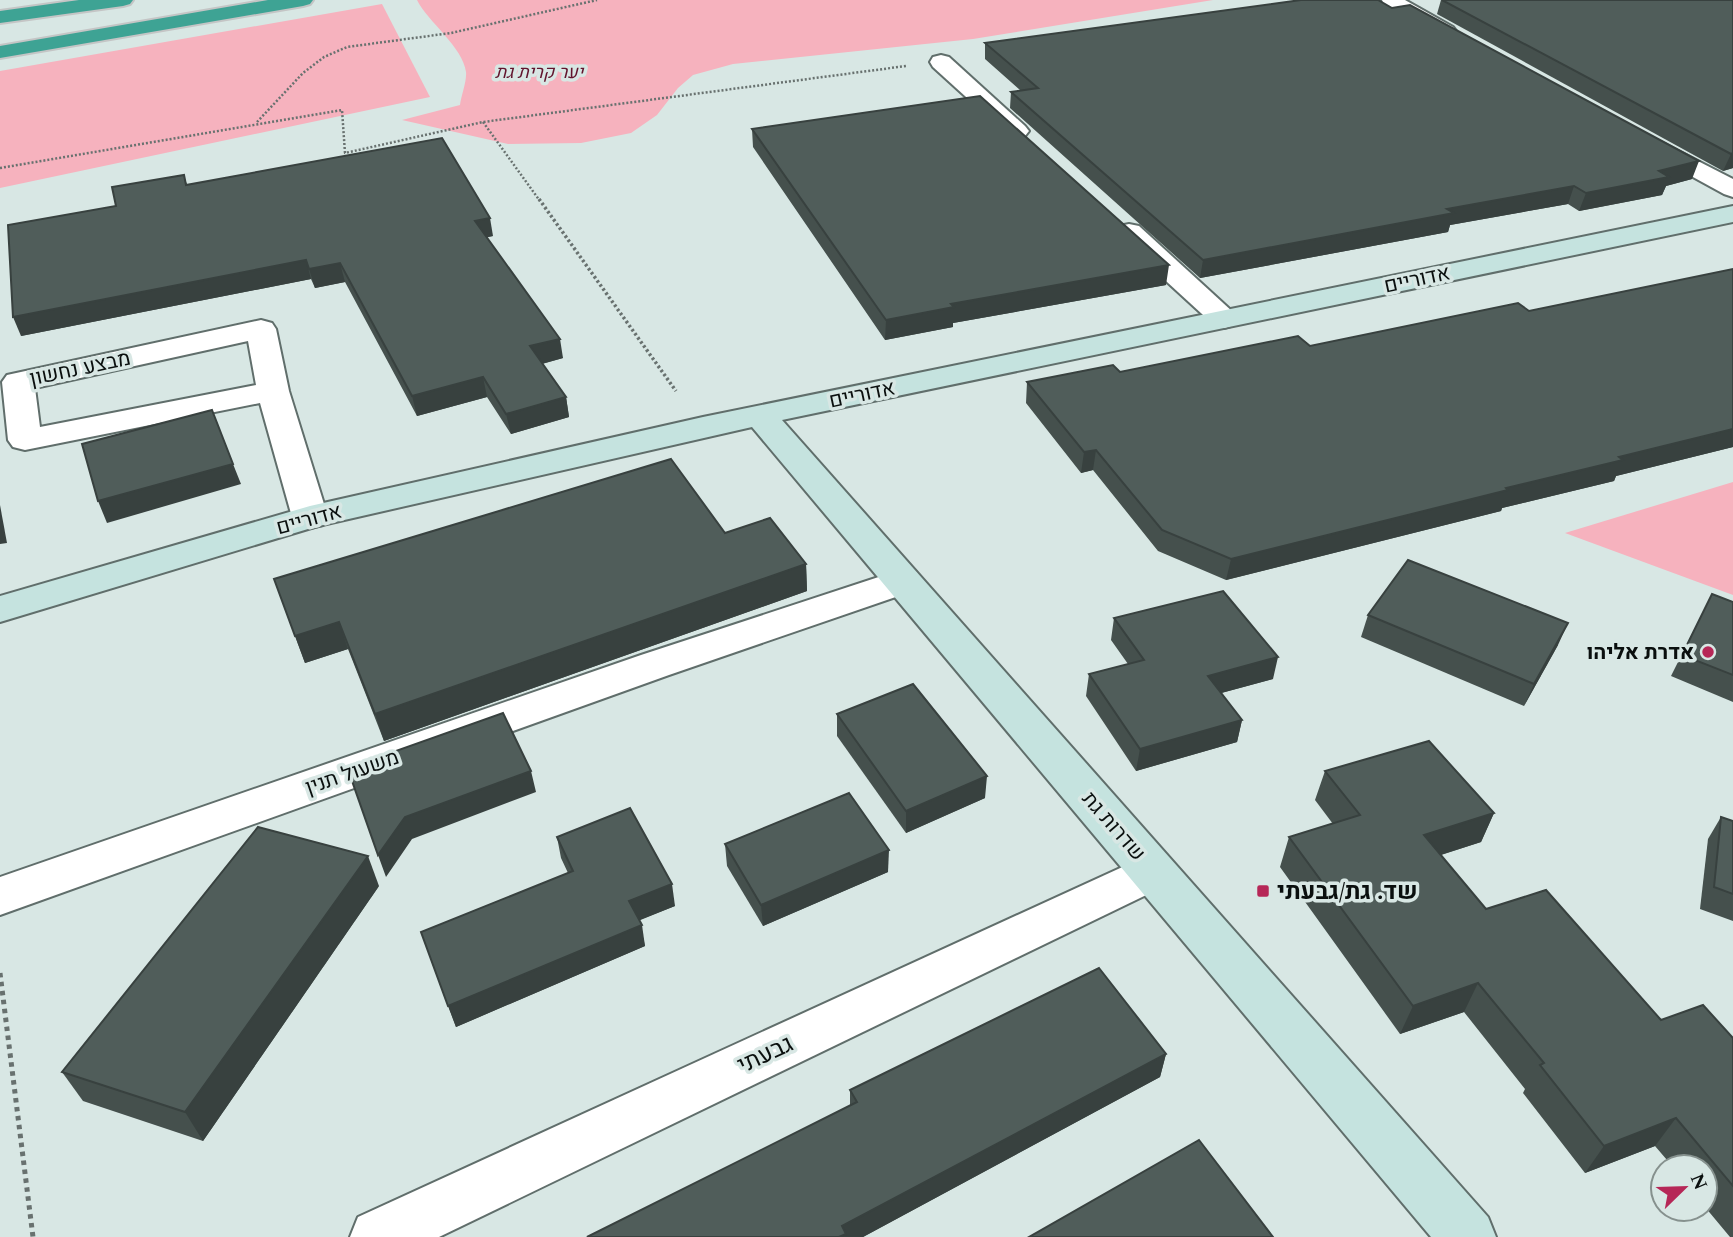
<svg xmlns="http://www.w3.org/2000/svg" width="1733" height="1237" viewBox="0 0 1733 1237" font-family="Spectral,Heebo,serif">
  <style>
    .green { fill: #f6b2be }
    .lines { fill: none; stroke-linecap: round; stroke-linejoin: round }
    .street-casing { stroke: #606e6b; stroke-width: 4 }
    .secondary-casing { stroke: #606e6b; stroke-width: 4 }
    .highway-casing { stroke: #c4c5c5; stroke-width: 4 }
    .path-far2 { stroke: #68716f; stroke-width: 2.5; stroke-dasharray: 2 2; stroke-linecap: butt }
    .path-far1 { stroke: #68716f; stroke-width: 3.5; stroke-dasharray: 2.5 2.5; stroke-linecap: butt }
    .path { stroke: #68716f; stroke-width: 5; stroke-dasharray: 4.5 4.5; stroke-linecap: butt }
    .street { fill: #fff; fill-rule: evenodd }
    .secondary { fill: #c5e3df; fill-rule: evenodd }
    .highway { fill: #3ea394; fill-rule: evenodd }
    .wall { fill: #45504d }
    .shaded-wall { fill: #38413f }
    .building { fill: #505d5a; stroke: #38413f; stroke-width: 2 }
    .poi-dot { fill: #b62757; stroke: #d8e7e4; stroke-width: 2.5 }
    .labels { text-anchor: middle; stroke-width: 7; stroke-linejoin: round; paint-order: stroke }
    .far-park-label { font-size: 18px; font-style: italic; fill: #62142d; stroke: #d8e7e4 }
    .street-label { font-size: 21px; fill: #0a0f0e; stroke: #d8e7e4 }
    .poi-label { font-size: 21px; font-weight: bold; fill: #0a0f0e; stroke: #d8e7e4; text-anchor: end }
    .near-poi-label { font-size: 24px; font-weight: bold; fill: #0a0f0e; stroke: #d8e7e4; text-anchor: start }
    .near-street-label { font-size: 24px; fill: #0a0f0e; stroke: #d8e7e4 }
  </style>
  <rect width="100%" height="100%" fill="#d8e7e4"/>
  <g class="green">
    <path d="M417,0H1213L973,39L733,64L693,75L678,88L657,115L631,133L581,143L508,144L402,120L460,105C461,96 467,81 466,72C463,47 428,22 417,0Z"/>
    <polygon points="382,4 430,97 0,188 0,71"/>
    <polygon points="1733,482 1733,595 1565,533"/>
  </g>
  <g class="lines">
    <defs>
      <g id="street">
        <polygon points="1382,0 1405,0 1453,27 1456,31 1453,35 1439,35 1384,5"/>
        <polygon points="941,55 949,57 1025,126 1029,131 1025,136 1017,138 1009,136 933,67 930,62 933,57"/>
        <polygon points="1649,136 1733,179 1733,197 1724,194 1640,148 1637,143 1640,138"/>
        <polygon points="1129,224 1139,226 1234,313 1239,319 1234,325 1224,328 1214,325 1119,238 1116,232 1119,226"/>
        <path d="M261,320L272,323L276,329L289,391L328,517L323,525L310,528L297,525L292,517L260,403L25,450L13,447L8,440L2,382L7,375ZM248,341L256,385L40,427L35,388Z"/>
        <polygon points="903,569 916,572 922,581 916,590 669,675 0,915 0,877 641,655"/>
        <polygon points="1153,853 1169,858 1176,871 1169,884 439,1237 350,1237 358,1217"/>
      </g>
      <polygon id="secondary" points="1733,206 1733,222 782,420 1488,1217 1496,1237 1431,1237 752,427 318,526 0,622 0,596 310,506 703,417"/>
      <g id="highway">
        <polygon points="79,0 133,0 130,4 123,6 0,23 0,11"/>
        <polygon points="268,0 313,0 310,4 303,6 0,58 0,46"/>
      </g>
    </defs>
    <use href="#street" class="street-casing"/>
    <use href="#secondary" class="secondary-casing"/>
    <use href="#highway" class="highway-casing"/>
    <g class="path-far2">
      <polyline points="257,122 303,73 324,57 347,47 451,33 597,0"/>
      <polyline points="483,122 540,201"/>
      <polyline points="0,168 342,110 345,153 483,122 906,66"/>
    </g>
    <polyline class="path-far1" points="539,199 676,391"/>
    <polyline class="path" points="0,973 33,1237"/>
    <use href="#street" class="street"/>
    <use href="#secondary" class="secondary"/>
    <use href="#highway" class="highway"/>
  </g>
  <g class="wall">
    <polygon points="1441,0 1733,0 1733,168 1723,171 1437,14"/>
    <polygon points="985,43 1692,179 1666,186 1662,195 1579,211 1568,204 1450,225 1448,232 1200,278 1010,108 1011,92 1020,90 985,59"/>
    <polygon points="752,129 1166,285 953,323 953,327 885,340 753,147"/>
    <polygon points="184,175 187,185 493,236 487,237 563,358 542,364 566,397 569,417 511,434 487,397 417,416 345,282 315,288 311,279 21,336 116,206"/>
    <polygon points="1733,269 1733,447 1616,476 1614,481 1502,508 1501,511 1226,580 1158,551 1093,470 1081,473 1026,403 1027,382 1120,372 1310,346 1529,311"/>
    <polygon points="725,533 806,564 807,591 384,741 348,649 305,663 274,579"/>
    <polygon points="1712,594 1733,602 1733,702 1671,676"/>
    <polygon points="1368,615 1558,645 1524,706 1361,637"/>
    <polygon points="1114,618 1273,679 1221,693 1242,720 1237,742 1136,771 1086,696 1089,674 1128,664 1111,640"/>
    <polygon points="837,714 985,798 906,833 837,736"/>
    <polygon points="1325,771 1494,813 1481,842 1441,855 1486,909 1661,1020 1733,1038 1733,1237 1730,1237 1705,1207 1705,1167 1673,1167 1655,1146 1585,1173 1523,1093 1525,1089 1464,1012 1400,1034 1280,867 1289,837 1333,824 1315,800"/>
    <polygon points="1721,817 1733,821 1733,921 1700,909 1708,839"/>
    <polygon points="557,837 675,906 639,920 645,946 456,1027 421,932 568,873 561,858"/>
    <polygon points="725,844 888,872 763,926 727,866"/>
    <polygon points="379,886 203,1141 83,1101 62,1072"/>
    <polygon points="1166,1054 1160,1077 863,1237 587,1237 850,1106 850,1090"/>
  </g>
  <g class="shaded-wall">
    <polygon points="1733,153 1733,168 1723,171 1731,154"/>
    <polygon points="1699,161 1692,179 1666,186 1662,195 1579,211 1586,193 1659,171"/>
    <polygon points="1574,186 1568,204 1450,225 1448,232 1200,278 1203,260 1447,209"/>
    <polygon points="490,218 493,236 479,239 475,221"/>
    <polygon points="306,260 311,279 21,336 13,317"/>
    <polygon points="340,263 345,282 315,288 309,269"/>
    <polygon points="1169,265 1166,285 953,323 953,327 885,340 886,320 951,304"/>
    <polygon points="560,339 563,358 534,366 530,346"/>
    <polygon points="483,377 487,397 417,416 412,396"/>
    <polygon points="566,397 569,417 511,434 506,414"/>
    <polygon points="1733,429 1733,447 1616,476 1614,481 1502,508 1501,511 1226,580 1231,559 1506,488 1619,457"/>
    <polygon points="1096,450 1093,470 1081,473 1084,452"/>
    <polygon points="233,464 241,484 107,523 98,501"/>
    <polygon points="0,505 7,543 0,544"/>
    <polygon points="806,564 807,591 384,741 375,714"/>
    <polygon points="339,622 348,649 305,663 295,636"/>
    <polygon points="1568,623 1558,645 1524,706 1534,684"/>
    <polygon points="1278,657 1273,679 1203,698 1208,676"/>
    <polygon points="1242,720 1237,742 1136,771 1140,749"/>
    <polygon points="531,771 536,792 412,839 386,877 378,855 405,817"/>
    <polygon points="987,776 985,798 906,833 906,811"/>
    <polygon points="1494,813 1481,842 1412,864 1424,835"/>
    <polygon points="889,850 888,872 763,926 761,905"/>
    <polygon points="368,856 379,886 203,1141 185,1112"/>
    <polygon points="672,884 675,906 633,923 629,901"/>
    <polygon points="642,925 645,946 456,1027 448,1006"/>
    <polygon points="1478,983 1464,1012 1400,1034 1413,1006"/>
    <polygon points="1166,1054 1160,1077 863,1237 839,1237 842,1226"/>
    <polygon points="1676,1118 1655,1146 1585,1173 1604,1146"/>
  </g>
  <g class="building">
    <polygon points="1301,0 1378,0 1392,8 1410,5 1699,161 1659,171 1669,177 1586,193 1574,186 1447,209 1454,213 1203,260 1011,92 1038,88 985,43"/>
    <polygon points="1442,0 1733,0 1733,153 1731,154"/>
    <polygon points="980,96 1169,265 951,304 954,307 886,320 752,129"/>
    <polygon points="442,138 490,218 475,221 560,339 530,346 566,397 506,414 483,377 412,396 340,263 309,269 306,260 13,317 8,225 116,206 112,187 184,175 186,185"/>
    <polygon points="1733,269 1733,429 1619,457 1623,460 1506,488 1508,490 1231,559 1162,530 1096,450 1084,452 1027,382 1113,365 1120,372 1298,336 1310,346 1518,303 1529,311"/>
    <polygon points="212,410 233,464 98,501 82,444"/>
    <polygon points="671,459 725,533 770,518 806,564 375,714 339,622 295,636 274,579"/>
    <polygon points="1408,560 1568,623 1534,684 1368,615"/>
    <polygon points="1223,591 1278,657 1208,676 1242,720 1140,749 1089,674 1144,660 1114,618"/>
    <polygon points="1712,594 1733,602 1733,675 1682,655"/>
    <polygon points="913,684 987,776 906,811 837,714"/>
    <polygon points="503,713 531,771 405,817 378,855 351,778 394,763 390,753"/>
    <polygon points="1429,741 1494,813 1424,835 1486,909 1546,890 1661,1020 1703,1005 1733,1038 1733,1186 1676,1118 1604,1146 1540,1065 1544,1063 1478,983 1413,1006 1289,837 1360,815 1325,771"/>
    <polygon points="849,793 889,850 761,905 725,844"/>
    <polygon points="630,808 672,884 629,901 642,925 448,1006 421,932 573,871 557,837"/>
    <polygon points="1721,817 1733,821 1733,894 1714,887"/>
    <polygon points="258,827 368,856 185,1112 62,1072"/>
    <polygon points="1099,968 1166,1054 842,1226 846,1234 839,1237 587,1237 857,1102 850,1090"/>
    <polygon points="1199,1140 1273,1237 1029,1237"/>
  </g>
  <g class="poi-dot">
    <circle cx="1708" cy="652" r="7"/>
    <rect x="1256" y="884" width="14" height="14" rx="3.5"/>
  </g>
  <g class="labels">
    <g class="far-park-label">
      <text x="539" y="78">יער קרית גת</text>
    </g>
    <g class="street-label">
      <text transform="translate(1417 279) rotate(-12)" y="7">אדוריים</text>
      <text transform="translate(80 368) rotate(-12)" y="7">מבצע נחשון</text>
      <text transform="translate(862 394) rotate(-12)" y="7">אדוריים</text>
      <text transform="translate(309 519) rotate(-15)" y="7">אדוריים</text>
      <text transform="translate(352 772) rotate(-19)" y="7">משעול תנין</text>
      <text transform="translate(1114 826) rotate(49)" y="7">שדרות גת</text>
    </g>
    <g class="poi-label">
      <text x="1694" y="659">אדרת אליהו</text>
    </g>
    <g class="near-poi-label">
      <text x="1277" y="899">שד. גת/גבעתי</text>
    </g>
    <g class="near-street-label">
      <text transform="translate(765 1054) rotate(-25)" y="8">גבעתי</text>
    </g>
  </g>
  <g transform="translate(1684 1188) rotate(67)"><circle r="33" fill="#d8e7e4" stroke="#86918e" stroke-width="2"/>
  <path d="M0-5L12 26L0 18L-12 26Z" fill="#b62757"/>
  <text y="-10" font-size="19" font-weight="bold" text-anchor="middle" fill="#0a0f0e">N</text>
  </g>
</svg>
